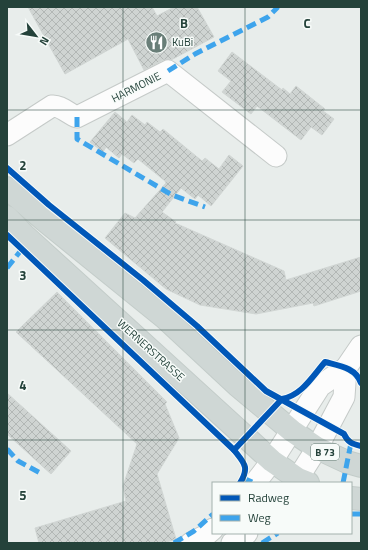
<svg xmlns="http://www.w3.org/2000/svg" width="368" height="550" viewBox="0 0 368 550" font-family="'Titillium Web',sans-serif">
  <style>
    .building { fill: url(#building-cross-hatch); stroke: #d1d6d4 }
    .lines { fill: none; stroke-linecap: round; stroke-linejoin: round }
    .minor-casing { stroke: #c5cac8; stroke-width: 23 }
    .primary-casing { stroke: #c3ccc9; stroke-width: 24 }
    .minor { stroke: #fcfcfc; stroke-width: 21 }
    .primary { stroke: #cfd7d5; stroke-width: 22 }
    .quiet { stroke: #3ea4ec; stroke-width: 5; stroke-dasharray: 10 5; stroke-linecap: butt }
    .cycleway-casing { stroke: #f7fbf9; stroke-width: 8 }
    .cycleway { stroke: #0057b8; stroke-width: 6 }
    .grid { fill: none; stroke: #24423a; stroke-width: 1; stroke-opacity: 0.55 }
    .labels { text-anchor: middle; stroke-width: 3; stroke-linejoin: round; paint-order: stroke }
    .shield { fill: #f7fbf9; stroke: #637a73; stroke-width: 1 }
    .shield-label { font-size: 10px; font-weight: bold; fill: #24423a }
    .poi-label { font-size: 11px; fill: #24423a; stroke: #f7fbf9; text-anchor: start }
    .street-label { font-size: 11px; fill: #24423a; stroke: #f7fbf9 }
    .grid-label { font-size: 13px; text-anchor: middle; font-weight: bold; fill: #24423a; stroke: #f7fbf9; stroke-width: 3; stroke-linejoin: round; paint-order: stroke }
  </style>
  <defs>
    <pattern id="building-cross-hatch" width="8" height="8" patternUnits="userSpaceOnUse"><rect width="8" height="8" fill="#cfd4d2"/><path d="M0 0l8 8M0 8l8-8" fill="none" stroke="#b2b7b5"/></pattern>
  </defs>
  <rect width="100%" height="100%" fill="#e8edeb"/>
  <g class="building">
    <polygon points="28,7 152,7 157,16 174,7 197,7 214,37 171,60 163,60 144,70 128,39 65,74"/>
    <polygon points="232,52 282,90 283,88 290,94 296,86 325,109 323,111 334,119 322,135 311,127 301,140 257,106 251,114 222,92 231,81 218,71"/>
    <polygon points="115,112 127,122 132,115 145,125 147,122 160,132 163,129 202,161 205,158 219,169 229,155 243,166 211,206 198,195 195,199 181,188 162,212 176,222 175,223 284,271 286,280 361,257 361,291 314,306 313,303 256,314 200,305 166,289 105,238 125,213 135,218 166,183 165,181 138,159 134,163 122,154 119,158 106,147 103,152 90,142"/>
    <polygon points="57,292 167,402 165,404 179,438 157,474 176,539 163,543 39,543 35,528 126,501 123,486 137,444 16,332"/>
    <polygon points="7,393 71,451 51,474 7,434"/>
  </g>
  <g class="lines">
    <defs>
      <g id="minor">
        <path d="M7,135L52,106C60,105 69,114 77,117L168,71L276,156"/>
        <polyline points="255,483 272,461 320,386 346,368 361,346"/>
        <polyline points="295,483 317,448 344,397 346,368"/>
        <polyline points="191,543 205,536 213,529"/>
        <polyline points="232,543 242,538 247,533"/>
      </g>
      <g id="primary">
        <polyline points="7,188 44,220 165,318 237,385 292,431 317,448 347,462 361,466"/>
        <polyline points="7,217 24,235 272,461 298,479 308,483"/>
        <polyline points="351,498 361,499"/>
      </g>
    </defs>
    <use href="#minor" class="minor-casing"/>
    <use href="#primary" class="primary-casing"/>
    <use href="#minor" class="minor"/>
    <use href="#primary" class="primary"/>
    <g class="quiet">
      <polyline points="168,71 195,54 268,17 278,7"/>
      <polyline points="77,117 77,139 172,195 205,207"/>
      <polyline points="7,268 22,249"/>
      <polyline points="7,449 18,461 42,474"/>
      <polyline points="243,478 254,483"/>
      <polyline points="343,483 351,443"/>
      <polyline points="351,514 361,514"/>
      <polyline points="174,543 194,531 213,514"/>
      <polyline points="262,543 278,533"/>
    </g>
    <defs>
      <g id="cycleway">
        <path d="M7,168L49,205L143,280L197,326L266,391L344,434C348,443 353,444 361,446"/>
        <path d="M7,235L234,450C244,463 250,467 240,483"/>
        <path d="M234,450L282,399C302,395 312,377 325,362C340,366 356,368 361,383"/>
      </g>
    </defs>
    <use href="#cycleway" class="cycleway-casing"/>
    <use href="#cycleway" class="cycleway"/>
  </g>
  <path class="grid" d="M123,7V543M245,7V483M7,110H361M7,220H361M7,330H361M7,440H361M245,533V543"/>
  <defs>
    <symbol id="restaurant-disc" viewBox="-11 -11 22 22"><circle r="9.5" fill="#697e78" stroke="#f7fbf9"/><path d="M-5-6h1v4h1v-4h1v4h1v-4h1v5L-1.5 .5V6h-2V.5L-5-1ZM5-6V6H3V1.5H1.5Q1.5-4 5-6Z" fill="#fff"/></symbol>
  </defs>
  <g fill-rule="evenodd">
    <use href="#restaurant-disc" x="144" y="30" width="25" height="25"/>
  </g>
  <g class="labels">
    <rect class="shield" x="311" y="444" width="28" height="16" rx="3"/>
    <g class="shield-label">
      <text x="325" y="456">B 73</text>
    </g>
    <g class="poi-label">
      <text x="172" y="46">KuBi</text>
    </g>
    <g class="street-label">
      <text transform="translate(136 87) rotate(-27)" y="4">HARMONIE</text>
      <text transform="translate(151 350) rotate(42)" y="4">WERNERSTRASSE</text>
    </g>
  </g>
  <g class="grid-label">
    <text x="184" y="28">B</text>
    <text x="307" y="28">C</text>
    <text x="23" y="170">2</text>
    <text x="23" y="280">3</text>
    <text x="23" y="390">4</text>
    <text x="23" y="500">5</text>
  </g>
  <rect width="368" height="550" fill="none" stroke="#24423a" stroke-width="16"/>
  <rect x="212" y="482" width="140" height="52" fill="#f7fbf9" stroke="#a3b1ad"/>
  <rect x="220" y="495" width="20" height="6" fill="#0057b8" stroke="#a3b1ad"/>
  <text x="248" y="502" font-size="12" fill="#24423a">Radweg</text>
  <rect x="220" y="515" width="20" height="6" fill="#3ea4ec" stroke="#a3b1ad"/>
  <text x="248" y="522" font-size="12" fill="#24423a">Weg</text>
  <g transform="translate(36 36) rotate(121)" stroke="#f7fbf9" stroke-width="3" paint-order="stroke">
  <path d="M0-3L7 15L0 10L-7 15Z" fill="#24423a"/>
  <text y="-6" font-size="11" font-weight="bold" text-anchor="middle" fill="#24423a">N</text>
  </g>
</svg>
